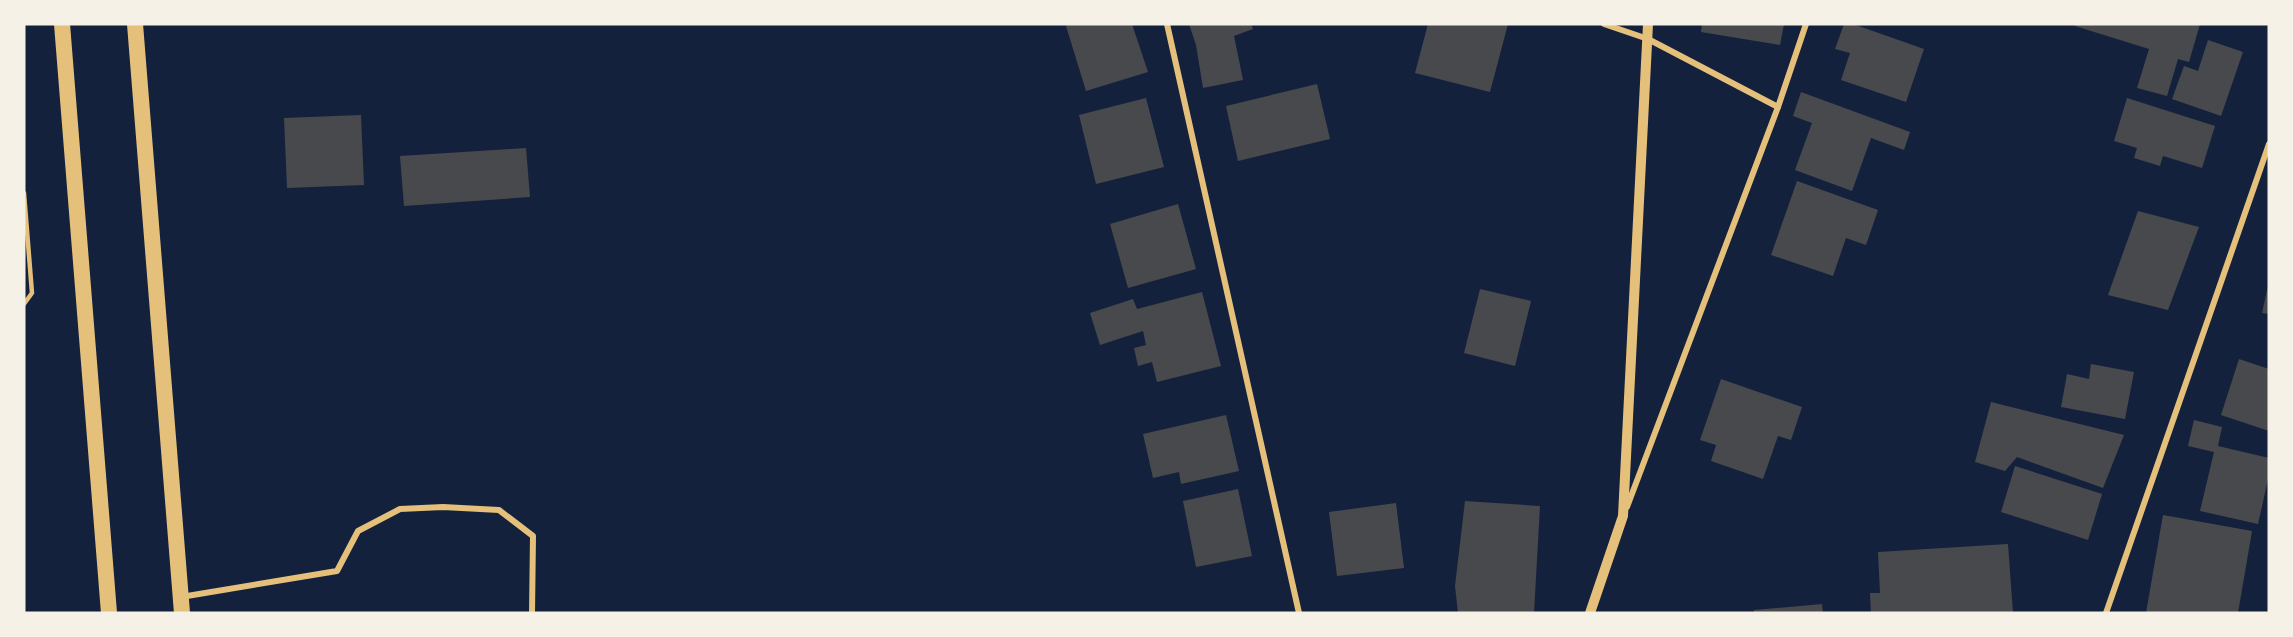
<svg xmlns="http://www.w3.org/2000/svg" width="2293" height="637" viewBox="0 0 2293 637" font-family="'Alegreya Sans',sans-serif">
  <style>
    .building { fill: #48494c }
    .lines { fill: none; stroke-linecap: round; stroke-linejoin: round }
    .service { stroke: #e5c07b; stroke-width: 4.5 }
    .minor { stroke: #e5c07b; stroke-width: 6 }
    .tertiary { stroke: #e5c07b; stroke-width: 10 }
    .trunk { stroke: #e5c07b; stroke-width: 16 }
  </style>
  <rect width="100%" height="100%" fill="#14213d"/>
  <g class="building">
    <polygon points="1072,24 1132,24 1148,72 1086,91 1066,26"/>
    <polygon points="1189,24 1251,24 1253,29 1234,36 1243,80 1203,88 1196,45"/>
    <polygon points="1428,24 1508,24 1490,92 1415,73"/>
    <polygon points="1702,24 1784,24 1780,45 1701,32"/>
    <polygon points="1844,24 1853,24 1924,49 1906,102 1841,80 1850,53 1835,49"/>
    <polygon points="2075,24 2200,24 2189,62 2178,59 2167,96 2137,88 2149,49 2075,26"/>
    <polygon points="2208,40 2243,52 2221,116 2172,99 2184,66 2198,71"/>
    <polygon points="1317,84 1330,139 1238,161 1226,106"/>
    <polygon points="1801,92 1910,132 1904,150 1871,138 1852,191 1795,170 1812,123 1793,116"/>
    <polygon points="1146,98 1164,167 1096,184 1079,115"/>
    <polygon points="2127,98 2215,126 2202,168 2163,156 2160,166 2134,158 2137,148 2114,141"/>
    <polygon points="361,115 364,185 287,188 284,118"/>
    <polygon points="526,148 530,197 404,206 400,156"/>
    <polygon points="1797,181 1878,210 1866,245 1846,238 1833,276 1771,255"/>
    <polygon points="1178,204 1196,269 1128,288 1110,224"/>
    <polygon points="2138,211 2199,227 2168,310 2108,295"/>
    <polygon points="2268,286 2269,286 2269,314 2262,313"/>
    <polygon points="1480,289 1531,301 1515,366 1464,353"/>
    <polygon points="1202,292 1221,366 1157,382 1152,362 1138,366 1134,348 1146,345 1143,331 1100,345 1090,313 1133,299 1137,309"/>
    <polygon points="2239,359 2269,369 2269,431 2221,415"/>
    <polygon points="2091,364 2134,372 2125,419 2061,407 2067,374 2089,379"/>
    <polygon points="1721,379 1802,407 1791,440 1778,436 1763,479 1711,461 1716,445 1700,440"/>
    <polygon points="1991,402 2124,435 2103,488 2017,457 2005,471 1975,462"/>
    <polygon points="1226,415 1239,471 1181,484 1179,472 1153,478 1143,434"/>
    <polygon points="2194,420 2222,427 2218,446 2269,458 2269,475 2258,524 2200,511 2214,452 2188,446"/>
    <polygon points="2015,466 2102,494 2088,540 2001,512"/>
    <polygon points="1238,489 1252,556 1196,567 1183,501"/>
    <polygon points="1465,501 1540,506 1534,613 1458,613 1455,586"/>
    <polygon points="1396,503 1404,568 1337,576 1329,512"/>
    <polygon points="2163,515 2252,531 2238,613 2146,613"/>
    <polygon points="2008,544 2013,613 1871,613 1870,593 1880,593 1878,552"/>
    <polygon points="1822,604 1823,613 1754,613 1754,610"/>
  </g>
  <g class="lines">
    <polyline class="service" points="24,193 32,293 24,304"/>
    <g class="minor">
      <polyline points="1167,24 1299,613"/>
      <polyline points="1604,24 1648,39 1778,107"/>
      <polyline points="1627,507 1778,107 1806,24"/>
      <polyline points="181,597 337,571 358,531 400,509 443,507 499,510 533,536 532,613"/>
      <polyline points="2106,613 2269,144"/>
    </g>
    <polyline class="tertiary" points="1590,613 1623,516 1648,24"/>
    <g class="trunk">
      <polyline points="62,24 109,613"/>
      <polyline points="135,24 182,613"/>
    </g>
  </g>
  <rect width="2293" height="637" fill="none" stroke="#f6f1e7" stroke-width="51"/>
</svg>
